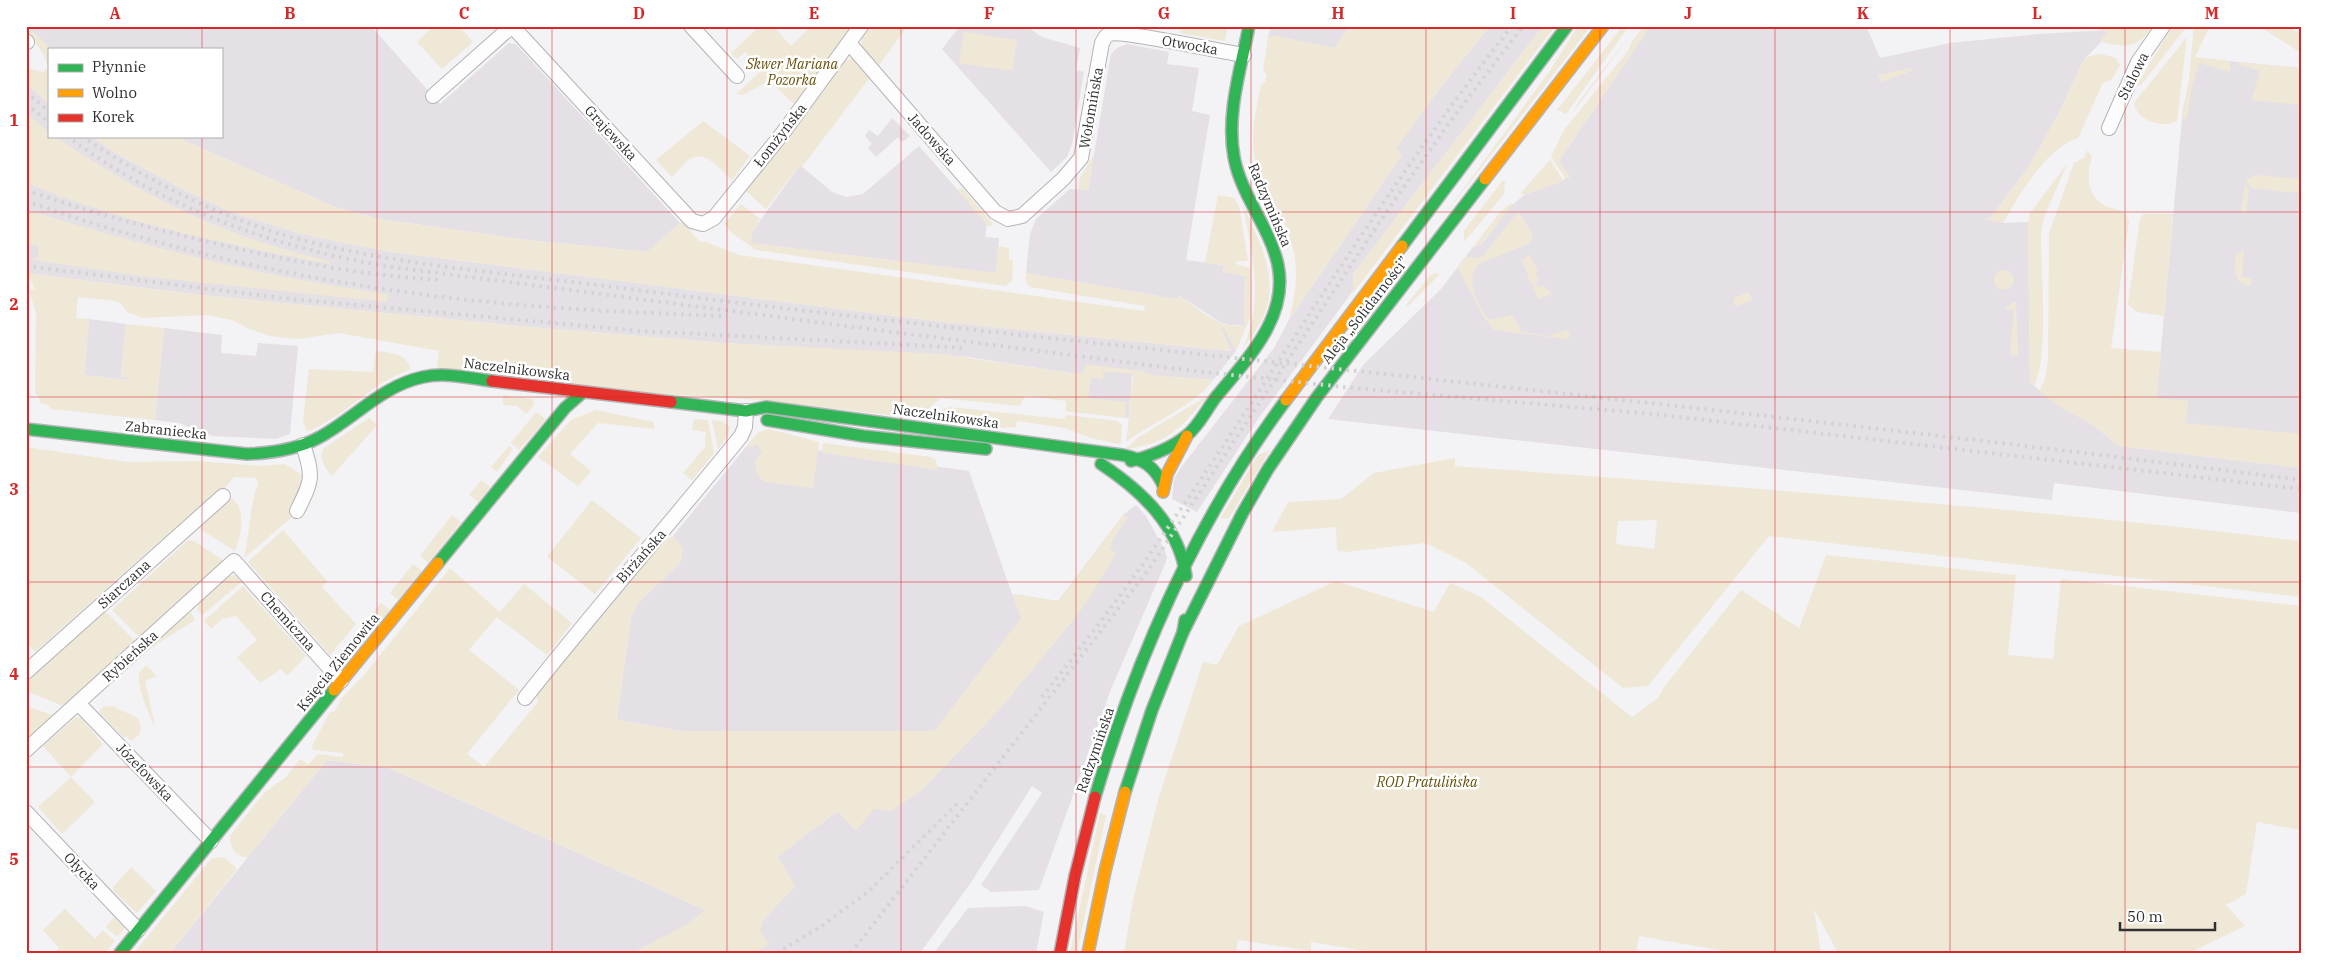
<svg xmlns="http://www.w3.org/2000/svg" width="2327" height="979" viewBox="0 0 2327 979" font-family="'IBM Plex Serif',serif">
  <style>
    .built { fill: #e4e0e6 }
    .green { fill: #efe8d7; fill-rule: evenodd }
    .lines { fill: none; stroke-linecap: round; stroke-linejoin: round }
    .street-casing { stroke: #b4b3b6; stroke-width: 16 }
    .fast-casing { stroke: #b4b3b6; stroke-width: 14 }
    .slow-casing { stroke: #b4b3b6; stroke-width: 14 }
    .jam-casing { stroke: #b4b3b6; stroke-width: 14 }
    .street { stroke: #fdfdfe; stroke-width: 14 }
    .fast { stroke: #30b455; stroke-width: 11 }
    .slow { stroke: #ff9f0a; stroke-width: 11 }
    .jam { stroke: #e5322d; stroke-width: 11 }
    .rail { stroke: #d3d3d4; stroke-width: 4; stroke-dasharray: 2.5 5; stroke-linecap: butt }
    .grid { fill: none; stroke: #d62828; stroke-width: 1; stroke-opacity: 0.55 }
    .labels { text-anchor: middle; stroke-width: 5; stroke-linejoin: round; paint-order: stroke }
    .street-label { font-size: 14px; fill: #323132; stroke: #fff }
    .park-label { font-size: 14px; font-style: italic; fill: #655008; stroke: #fff }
    .neatline { fill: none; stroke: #d62828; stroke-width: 2 }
    .grid-label { font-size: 16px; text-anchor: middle; font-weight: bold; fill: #d62828 }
  </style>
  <rect width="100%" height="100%" fill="#f3f2f5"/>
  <g class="built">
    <polygon points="27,26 371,26 440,104 509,43 516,44 680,223 647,252 527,240 379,219 335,207 174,136 221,136 221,49 51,49"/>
    <polygon points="960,26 1026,26 1042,37 1080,48 1076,70 1084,72 1072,144 1067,157 1051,172 942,49"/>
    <polygon points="1271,26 1350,26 1334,48 1277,37 1268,37"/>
    <polygon points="1490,26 1543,26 1353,274 1353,291 1258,419 1197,512 1172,499 1174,479 1182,466 1274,348 1289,320 1402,155 1395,149 1439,89"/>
    <polygon points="1650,26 1866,26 1880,58 1950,43 2039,34 2108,30 2101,42 2083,61 2059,113 2028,168 1991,217 1985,219 2003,223 2028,222 2030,382 2046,396 2093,425 2119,446 2301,468 2301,513 2054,483 2052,500 1328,419 1363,365 1441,289 1473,247 1482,244 1511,206 1524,195 1570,177 1559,161"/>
    <polygon points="1127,44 1169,52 1167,64 1199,68 1192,111 1210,115 1186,260 1224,265 1223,272 1245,276 1244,325 1230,325 1220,322 1180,296 1175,299 1026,273 1030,234 1036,219 1070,189 1088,190 1111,54 1117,48"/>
    <polygon points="2195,58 2301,68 2301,441 2154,425 2183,108"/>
    <polygon points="26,83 49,104 49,136 91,136 112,151 184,190 229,211 301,234 392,252 935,321 1231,351 1220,326 1224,327 1236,351 1213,380 1134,374 1132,377 1129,418 1066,411 1069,373 968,357 724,343 519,326 201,295 27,273"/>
    <polygon points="892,118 910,136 902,142 898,137 876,157 868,148 872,144 865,136 869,130 878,136"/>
    <polygon points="919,146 987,223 985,237 999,238 996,273 750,243 752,232 800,165 832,192 846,197 851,196 863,194"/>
    <polygon points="89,319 126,324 121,376 127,377 127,380 84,375"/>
    <polygon points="164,328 222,335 221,353 256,356 258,343 298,346 290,434 276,439 213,436 179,423 155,420"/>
    <polygon points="751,441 969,471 1012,594 1058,601 1123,515 1136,505 1146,516 1165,551 1167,558 1165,564 1111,689 1039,890 991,892 981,885 1042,793 1032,786 970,884 920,953 170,953 327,760 389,768 705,910 838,811 856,830 933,732 681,731 617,720 631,616 639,602 680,563 683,548 673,536"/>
    <polygon points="1025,906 1044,912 1036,953 934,953 968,908"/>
  </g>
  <g class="green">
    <path d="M27,26L51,49H49V104L26,83V68L43,72L48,68C45,53 37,44 26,33Z"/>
    <polygon points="434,26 459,26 473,42 442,69 417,42"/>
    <polygon points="760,26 773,26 791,46 811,26 855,26 794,104 769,81 743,95 736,94 762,70 745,52 737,59 731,53"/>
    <path d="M869,26H907L878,67C864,51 854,45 869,26Z"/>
    <polygon points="1181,26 1228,26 1225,41 1180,33"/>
    <path d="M1350,26H1490L1439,89L1396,149L1402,155L1289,320C1302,271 1297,246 1274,202C1268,191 1260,181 1257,168C1249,139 1255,114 1261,85L1265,82L1267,75L1263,71L1268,37L1277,36L1334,48Z"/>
    <polygon points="1543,26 1555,26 1353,293 1353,274"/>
    <polygon points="1578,26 1591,26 1442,218 1549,72"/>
    <polygon points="1629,26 1566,114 1557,110 1622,27"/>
    <polygon points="1637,26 1572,114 1577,104"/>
    <polygon points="1644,26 1649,28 1559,161 1570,177 1566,179 1551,157 1564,130 1628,51 1632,41"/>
    <path d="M2101,26H2153C2136,50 2127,47 2101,42L2107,31L2098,30Z"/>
    <polygon points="2172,26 2187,26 2141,85 2137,86"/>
    <polygon points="2194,26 2210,26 2195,57 2230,61 2230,72 2199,63 2191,91 2187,119 2182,118 2189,78"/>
    <polygon points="2259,26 2288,26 2301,34 2301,53"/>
    <polygon points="964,32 1017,40 1012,71 959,63"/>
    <path d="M2187,37L2177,121C2165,129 2136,121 2134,103Z"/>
    <path d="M2101,54L2116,58L2120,65L2112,79L2103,83L2078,138C2046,148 2019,195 2003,223L1984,220L1991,217L2028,168L2059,113L2083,61L2090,56Z"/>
    <path d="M853,59L871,76L802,167L800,165L766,209L746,191C780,149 811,104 844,60Z"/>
    <polygon points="2240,62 2301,68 2301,105 2252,100 2260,71 2239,65"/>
    <polygon points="1911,68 1912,71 1881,82 1878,75"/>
    <path d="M26,113L49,132V136H55C144,197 224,237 330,261V264C227,245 124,223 26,183Z"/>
    <path d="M703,121L750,156L732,180C720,169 703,146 686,162C681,167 677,172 672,177L656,160Z"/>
    <path d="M91,136H174L335,207L379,219L527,240L647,252L682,221L700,242H706L739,255L1144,311L1145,306L1030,287L1026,282V273L1175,299L1180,296C1198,308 1221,331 1244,325L1245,276L1223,272L1224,265L1205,263L1218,195L1234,198L1239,206L1248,261H1237L1236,264L1250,268V318L1236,351L1224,327L1221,326L1231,351L935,321L392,252L347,244L301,234L229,211L184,190L112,151Z"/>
    <path d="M2087,150L2092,157C2087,174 2086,191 2101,203C2111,211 2124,206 2129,221L2111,348L2161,352L2157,398L2188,401L2186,423L2301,434V468L2119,446L2093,425L2060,407L2039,391L2045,379L2048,360L2049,233L2074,163L2085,157Z"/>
    <polygon points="1094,154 1088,190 1078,189 1080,178"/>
    <polygon points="1550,160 1564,181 1524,195 1521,193"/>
    <path d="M2067,164L2044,217L2041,236C2041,270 2049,359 2034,386L2030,382L2028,222L2030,213Z"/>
    <polygon points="2256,175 2300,179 2298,193 2251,188 2246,180"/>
    <polygon points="1503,180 1505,182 1504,194 1464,242 1464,231"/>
    <polygon points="2245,182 2249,190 2246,215 2241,210"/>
    <polygon points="962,188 993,224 989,227 957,190"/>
    <polygon points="1511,203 1513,204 1482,244 1473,247 1500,212"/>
    <polygon points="741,204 760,219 752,232 751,243 996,273 998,246 1009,248 1009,260 1013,261 1012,281 1005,286 756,250 733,234 724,224"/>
    <path d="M1243,205C1257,236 1277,272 1267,307C1262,323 1251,337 1242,350C1265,304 1252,253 1243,205Z"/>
    <path d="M31,211C148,248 266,277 388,294L387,302L149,277L33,260V258L38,257L39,245L26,244V223Z"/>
    <path d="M1520,213L1533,235L1530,243L1479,264C1464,277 1477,308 1490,320L1512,315L1522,332L1549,336L1567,330L1570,333L1568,339L1494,330L1482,315L1458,267L1466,257L1476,258L1484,255L1516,214Z"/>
    <polygon points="2144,214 2173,214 2164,316 2137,312 2128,304 2140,218"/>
    <path d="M2244,250L2242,277L2251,278V286C2232,283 2235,269 2236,255Z"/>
    <polygon points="1530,255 1538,272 1536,273 1539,281 1531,284 1522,260"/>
    <circle cx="2004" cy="280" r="10"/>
    <path d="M27,273L201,295L519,326L724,343L942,354L1069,373H1084L1085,364L1142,371L1152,375L1213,380C1195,406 1152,422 1126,442L1130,408L1129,403L1134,374L1103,371V379L1091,378L1088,398L1126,402L1125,418L1066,411V401L1025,396L1020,406L941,398L931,406L929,420L763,400L657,394L544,381V375L474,367L473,371L437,368L439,351L339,333L297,339L270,336L247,328L232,320L206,315L143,318L127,312L120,303L116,301L78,297L76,318L89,319L84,375L126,380L127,377H121L126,324L164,328L155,420L51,409L48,405L40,403L39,396L35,393L36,313L29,290L35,289Z"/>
    <polygon points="1435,273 1440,274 1408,306 1406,305 1429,277"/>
    <polygon points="1536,283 1538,287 1543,285 1552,294 1538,299 1532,285"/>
    <polygon points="1749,292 1752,300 1738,306 1734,305 1734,298"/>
    <polygon points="2015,302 2016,303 2018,356 2010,355 2014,310 2006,309 2005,307"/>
    <path d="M376,351C391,353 405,352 411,369C373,382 345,416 309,431L306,430L303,420L309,369L373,372Z"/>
    <polygon points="503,395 533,399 534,405 526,414 517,406 503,405"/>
    <path d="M1207,396C1183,427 1166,445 1125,449L1139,437Z"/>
    <polygon points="949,407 1064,419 1066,415 1117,421 1122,425 1121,443 1118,444 1091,438 1065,428 1017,421 1016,427 985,429 938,421 941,410"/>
    <polygon points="596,410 654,422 654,429 598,423 570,454 591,471 578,486 538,457 571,420"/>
    <polygon points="536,412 546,419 519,450 511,443"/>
    <path d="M369,418L377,425L332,476C325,469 319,459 323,449Z"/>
    <polygon points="694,419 708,420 714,453 692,480 683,473 705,447 706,432 692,430"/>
    <polygon points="712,420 721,421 730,427 728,436 718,449"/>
    <path d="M769,429L819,442L813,488L766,482C757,478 755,470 755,461L762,452L757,444L750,448L748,444L759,432Z"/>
    <polygon points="823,443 931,457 936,460 938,470 822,453"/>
    <polygon points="509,446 513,449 497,472 491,467"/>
    <path d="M26,447L128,462L196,461L261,466L285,464L305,477L293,516L244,558C250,533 249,508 258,484L256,478L234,477L225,488L162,539L35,652L26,641Z"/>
    <polygon points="1270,450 1229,518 1220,519 1258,455"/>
    <path d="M1455,458V466C1737,487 2020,507 2301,541V597L1769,536L1648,686L1623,688L1466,563L1425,543L1346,552L1337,550L1336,527L1272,532L1288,502L1341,499L1374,473ZM1657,520L1654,549L1616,544L1618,521Z"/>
    <polygon points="481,480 490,487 478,502 469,495"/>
    <path d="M230,498C248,506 241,537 235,551L194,525L223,500Z"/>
    <polygon points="592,500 641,538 595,594 547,557"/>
    <polygon points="452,515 461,522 428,563 420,556"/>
    <path d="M1123,515L1128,517L1113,539L1110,549L1116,553L1092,594L1075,618L1001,708L921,791L891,811L874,809L856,831L837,811L778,857L795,886L763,921L760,931L769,944L754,953H632L686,925L705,910L389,768L327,760L247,858C235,855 230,849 230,836L264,793L286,777L300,759L308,765L318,754L343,757V753L314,750L311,748L330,712L335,711L342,698L365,674L450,568L500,612L524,584L572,623L547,655L497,617L469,650L519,690L467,754L484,767L538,702L536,693C566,656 597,620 629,584C643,569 654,546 673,536L683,548L680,563L639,602L631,616L617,720L681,731H934L1021,618L1012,594L1058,601Z"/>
    <polygon points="283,530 327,581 322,587 356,624 330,655 248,562"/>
    <polygon points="188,540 194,541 224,561 140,638 112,610"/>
    <polygon points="1826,555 2016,575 2008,655 2053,659 2061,579 2301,606 2301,830 2257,822 2246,894 2226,905 2245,926 2189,953 1838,953 1814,909 1821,953 1735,953 1639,936 1636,953 1377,953 1311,942 1311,951 1238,940 1236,953 1124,953 1133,900 1158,800 1203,662 1217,665 1239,626 1336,581 1434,612 1450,583 1481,597 1632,717 1658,698 1664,687 1741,590 1799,628"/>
    <polygon points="413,564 422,571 398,600 390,593"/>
    <polygon points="235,575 244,580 202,615 198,610 198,601 224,577"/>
    <polygon points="243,586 306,656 287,676 281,669 260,683 237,657 257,640 236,616 222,619 211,629 204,621"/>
    <polygon points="381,603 390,610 342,666 333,662"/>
    <polygon points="103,609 136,642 63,706 26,691 26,678"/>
    <polygon points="185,612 191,613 195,620 149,649 148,646"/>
    <path d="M146,665L157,676L145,681L155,726C149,716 137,686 139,675C140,670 144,668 146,665Z"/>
    <polygon points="26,706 55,716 26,741"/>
    <path d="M112,706L138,718C143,730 142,734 131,741L126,736L124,738L99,712L103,707Z"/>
    <polygon points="76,717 81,718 103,744 71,777 95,802 62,834 38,807 71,777 43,746"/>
    <polygon points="1100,813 1106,815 1077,953 1070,953"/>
    <polygon points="218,857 225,858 237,869 170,953 134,953 211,859"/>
    <polygon points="131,867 156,891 137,913 113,891 113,887"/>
    <polygon points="65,909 95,939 103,930 115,941 105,953 55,953 59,948 43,930"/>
    <polygon points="114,917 125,928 117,937 106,927"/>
  </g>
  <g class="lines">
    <defs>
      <g id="street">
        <polyline points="512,26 692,221 703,224 714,218 782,134 861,26"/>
        <polyline points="691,26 737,76"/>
        <polyline points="26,41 27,42"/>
        <path d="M849,43L995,212L1008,219L1022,216L1063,179L1081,158L1102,43C1104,39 1106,35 1110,34C1121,30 1224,52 1244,55"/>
        <polyline points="433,96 512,26"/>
        <polyline points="2109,128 2138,62 2163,26"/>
        <path d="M297,511C312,481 314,477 303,445"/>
        <polyline points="26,672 223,496"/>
        <path d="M525,698C595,609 670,524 741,436L745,427L746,411"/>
        <polyline points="78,703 211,841"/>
        <polyline points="26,750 234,561 341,681"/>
        <polyline points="26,812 138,930"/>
      </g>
      <g id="fast">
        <polyline points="1402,246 1567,26"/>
        <path d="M671,402L746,411L766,407L1122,455C1144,459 1155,467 1164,487"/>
        <polyline points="767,420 863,436 986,449"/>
        <path d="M26,429L247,454C271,453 296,450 318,438C354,419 381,386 423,377C445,372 470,378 492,381"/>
        <path d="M1131,461C1151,456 1170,449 1186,436C1199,426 1206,410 1216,397C1246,360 1289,318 1278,265C1270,227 1241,196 1234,157C1226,114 1241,68 1249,26"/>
        <path d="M1101,464C1142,491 1179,526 1186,576"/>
        <polyline points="438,563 565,408 582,393"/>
        <polyline points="1183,632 1242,514 1268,469 1317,397 1485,179"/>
        <polyline points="1125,792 1152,710 1183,632 1185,620"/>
        <path d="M1095,797C1137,656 1198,518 1286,400"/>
        <polyline points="120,953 334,690"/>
      </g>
      <g id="slow">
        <polyline points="1485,179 1603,26"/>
        <polyline points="1286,400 1402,246"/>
        <polyline points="1163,492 1167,474 1187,436"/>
        <polyline points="334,690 438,563"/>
        <polyline points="1088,953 1105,871 1125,792"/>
      </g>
      <g id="jam">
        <polyline points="492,381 671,402"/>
        <polyline points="1060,953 1075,876 1095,797"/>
      </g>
    </defs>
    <use href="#street" class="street-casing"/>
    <use href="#fast" class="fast-casing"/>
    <use href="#slow" class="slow-casing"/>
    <use href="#jam" class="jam-casing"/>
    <use href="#street" class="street"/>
    <use href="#fast" class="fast"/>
    <use href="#slow" class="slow"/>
    <use href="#jam" class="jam"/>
    <g class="rail">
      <polyline points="26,92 49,111"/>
      <polyline points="26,104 49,122"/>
      <path d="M67,136C163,208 274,248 392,267L1186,370L1353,388L1653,414L2301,489"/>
      <path d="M82,136C142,177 205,210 274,232C382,265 509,273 621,288C782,309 944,327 1106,344C1504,387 1903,429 2301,480"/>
      <path d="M26,190C82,210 139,225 197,239C278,259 357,275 440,280"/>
      <path d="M26,201C178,255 339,288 499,303C573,310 648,313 722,316"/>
      <polyline points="26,266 281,298 640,331 967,348"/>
      <path d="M1042,697C1085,642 1128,587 1167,529C1283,361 1385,186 1512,26"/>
      <polyline points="777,953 823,925 869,891 960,801"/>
      <polyline points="851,953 1149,569 1385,214 1447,126 1523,26"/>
    </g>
  </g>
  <path class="grid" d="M202,26V49M377,26V953M552,26V953M727,26V953M901,26V953M1076,26V953M1251,26V953M1426,26V953M1600,26V953M1775,26V953M1950,26V953M2125,26V953M202,136V953M26,212H2301M26,397H2301M26,582H2301M26,767H2301"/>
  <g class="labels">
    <g class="street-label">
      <text transform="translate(1190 45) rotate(10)" y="5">Otwocka</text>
      <text transform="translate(2133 76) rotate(-63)" y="5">Stalowa</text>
      <text transform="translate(1091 108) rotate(-80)" y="5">Wołomińska</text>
      <text transform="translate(611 133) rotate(47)" y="5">Grajewska</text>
      <text transform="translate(780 135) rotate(-52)" y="5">Łomżyńska</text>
      <text transform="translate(932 139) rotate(49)" y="5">Jadowska</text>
      <text transform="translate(1270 205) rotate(67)" y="5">Radzymińska</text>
      <text transform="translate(1365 310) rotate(-52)" y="5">Aleja „Solidarności”</text>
      <text transform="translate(517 369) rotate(7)" y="5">Naczelnikowska</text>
      <text transform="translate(946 416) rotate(8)" y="5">Naczelnikowska</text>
      <text transform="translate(166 430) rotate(6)" y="5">Zabraniecka</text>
      <text transform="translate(641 556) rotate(-48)" y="5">Birżańska</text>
      <text transform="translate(124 584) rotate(-42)" y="5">Siarczana</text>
      <text transform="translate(288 621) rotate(48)" y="5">Chemiczna</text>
      <text transform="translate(130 656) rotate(-42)" y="5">Rybieńska</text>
      <text transform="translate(338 662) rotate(-51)" y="5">Księcia Ziemowita</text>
      <text transform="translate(1095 750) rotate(-71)" y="5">Radzymińska</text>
      <text transform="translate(145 772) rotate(46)" y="5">Józefowska</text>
      <text transform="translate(82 871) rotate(47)" y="5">Ołycka</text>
    </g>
    <g class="park-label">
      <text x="792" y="69">Skwer Mariana<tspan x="792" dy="16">Pozorka</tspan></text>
      <text x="1427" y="787">ROD Pratulińska</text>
    </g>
  </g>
  <rect width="2327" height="979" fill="none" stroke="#ffffff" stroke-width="55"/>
  <rect x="48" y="48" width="175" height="90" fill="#ffffff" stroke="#adadad"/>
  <rect x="58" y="64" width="25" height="8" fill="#30b455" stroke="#adadad"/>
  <text x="92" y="72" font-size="15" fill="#323132">Płynnie</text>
  <rect x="58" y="89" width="25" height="8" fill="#ff9f0a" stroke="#adadad"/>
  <text x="92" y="98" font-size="15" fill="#323132">Wolno</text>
  <rect x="58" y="114" width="25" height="8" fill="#e5322d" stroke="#adadad"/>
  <text x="92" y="122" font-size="15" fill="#323132">Korek</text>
  <path d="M2120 922v8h95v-8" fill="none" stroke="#323132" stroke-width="2.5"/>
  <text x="2127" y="922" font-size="15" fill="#323132" stroke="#ffffff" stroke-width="4" paint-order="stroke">50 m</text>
  <rect x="28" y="28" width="2272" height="924" class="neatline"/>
  <g class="grid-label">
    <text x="115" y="19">A</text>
    <text x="290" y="19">B</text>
    <text x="464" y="19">C</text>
    <text x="639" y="19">D</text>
    <text x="814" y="19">E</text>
    <text x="989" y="19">F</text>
    <text x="1164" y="19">G</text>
    <text x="1338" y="19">H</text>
    <text x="1513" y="19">I</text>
    <text x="1688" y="19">J</text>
    <text x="1863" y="19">K</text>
    <text x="2037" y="19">L</text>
    <text x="2212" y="19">M</text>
    <text x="14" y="126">1</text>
    <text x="14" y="310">2</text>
    <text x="14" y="495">3</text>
    <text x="14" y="680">4</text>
    <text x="14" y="865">5</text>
  </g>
</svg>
